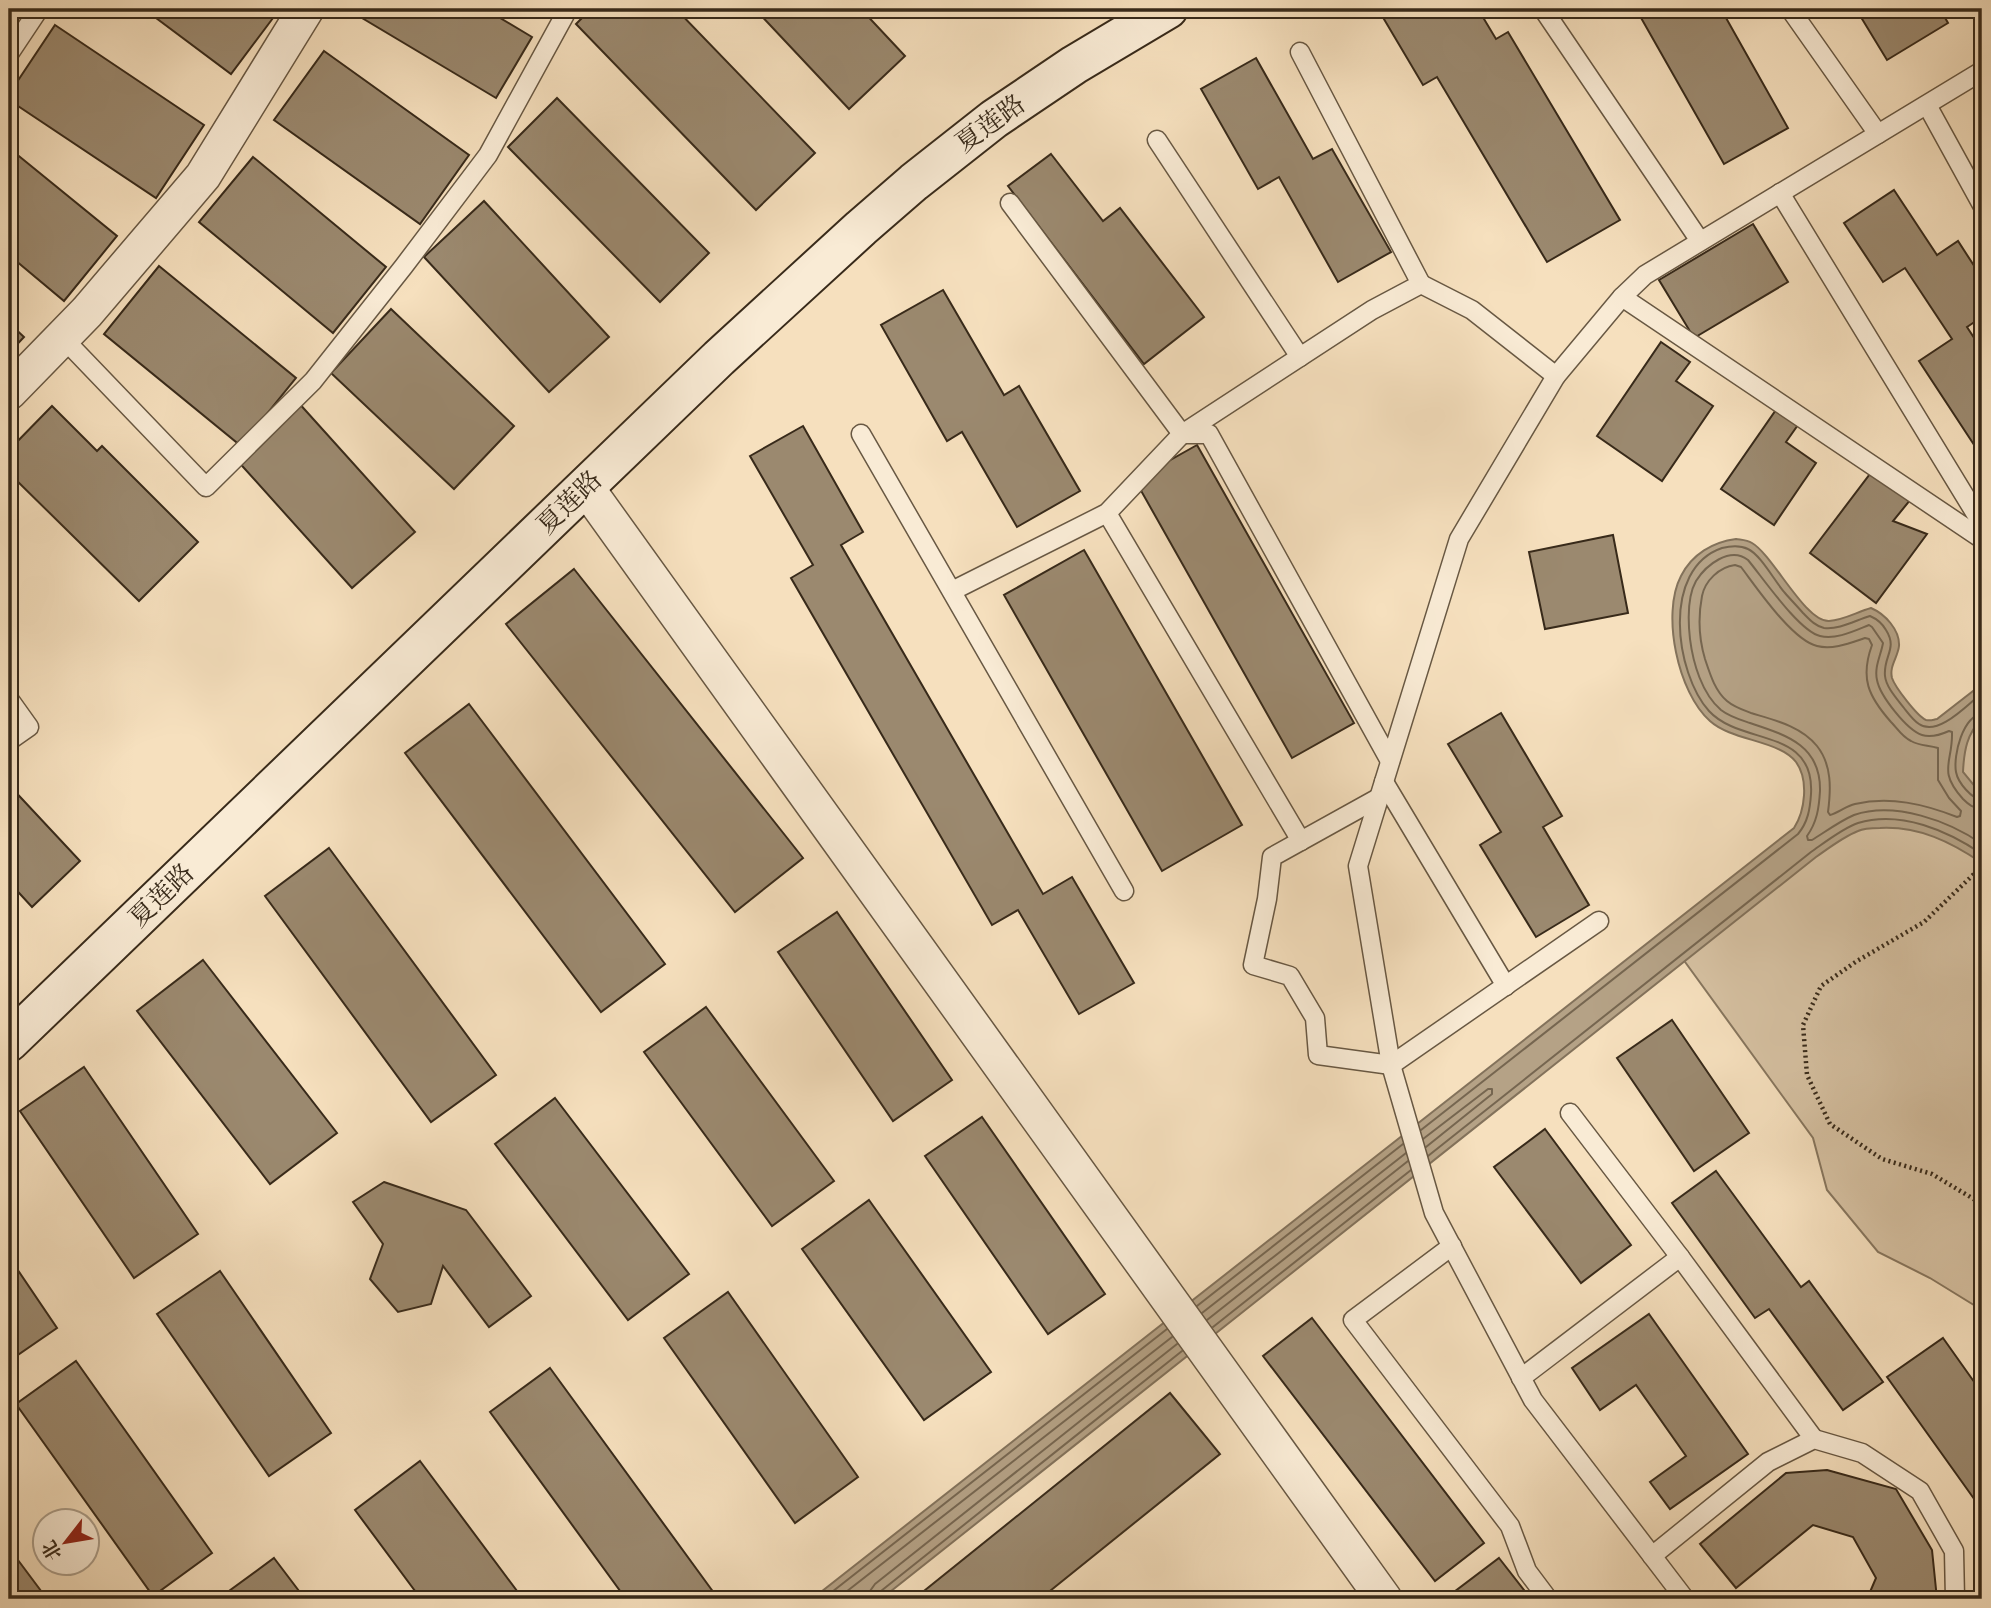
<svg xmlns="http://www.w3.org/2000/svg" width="1991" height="1608" viewBox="0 0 1991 1608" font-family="'IM FELL Double Pica','Noto Serif SC',serif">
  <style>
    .green { fill: #d6c1a2; stroke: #87765e; stroke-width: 2 }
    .water { fill: #b5a286; stroke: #83725b; stroke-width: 2 }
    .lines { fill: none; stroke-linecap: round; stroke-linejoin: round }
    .shore { stroke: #766650; stroke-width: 2 }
    .building { fill: #9b896f; stroke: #382a1a; stroke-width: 2 }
    .lane-casing { stroke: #685843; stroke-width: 21 }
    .street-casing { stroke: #685843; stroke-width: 38 }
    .secondary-casing { stroke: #382a1a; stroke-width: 42 }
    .path { stroke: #382a1a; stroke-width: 4.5; stroke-dasharray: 2 3.5; stroke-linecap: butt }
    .lane { stroke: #f9ebd5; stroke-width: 18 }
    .street { stroke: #f9ebd5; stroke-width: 35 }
    .secondary { stroke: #f9ebd5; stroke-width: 38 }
    .labels { text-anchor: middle; stroke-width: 6; stroke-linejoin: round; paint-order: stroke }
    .street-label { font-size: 26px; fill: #382a1a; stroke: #f9ebd5 }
  </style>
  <rect width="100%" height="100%" fill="#f6e0be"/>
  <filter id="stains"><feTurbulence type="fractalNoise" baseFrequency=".00286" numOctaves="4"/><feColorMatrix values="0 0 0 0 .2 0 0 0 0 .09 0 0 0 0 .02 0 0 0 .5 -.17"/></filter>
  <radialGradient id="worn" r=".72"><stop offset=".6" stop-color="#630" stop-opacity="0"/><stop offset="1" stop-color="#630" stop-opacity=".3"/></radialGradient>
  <polygon class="green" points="1982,718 1982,1310 1930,1278 1878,1252 1827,1190 1813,1138 1680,955"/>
  <path class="water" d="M1736,539C1742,540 1747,540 1752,543C1773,555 1805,622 1829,621C1844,620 1857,612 1871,608C1885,614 1900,630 1899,646C1898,657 1889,666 1892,678C1895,687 1917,716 1926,720C1931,721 1932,720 1937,719L1982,684V718C1967,734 1964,750 1963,772L1982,795V863C1951,842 1919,826 1880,828C1873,828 1864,828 1858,831C1843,837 1829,848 1816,857L881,1599H812L1794,828C1805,811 1809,780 1796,762C1779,740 1732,741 1710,721C1678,693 1661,614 1681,576C1692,554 1713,542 1736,539Z"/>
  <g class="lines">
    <g class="shore">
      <path d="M1735,565L1741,567C1757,588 1792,640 1817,646C1833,650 1850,643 1865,638L1869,639L1872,645C1860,678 1868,696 1891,722C1897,728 1902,737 1911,741C1920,746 1928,745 1938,748V780L1949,798L1961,811L1960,816L1957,817C1924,804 1890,796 1855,804C1846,806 1838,813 1830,815L1828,812C1831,789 1832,765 1817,746C1801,726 1774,720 1751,713C1743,710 1734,707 1727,701C1715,691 1710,674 1705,659C1699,639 1698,617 1702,596C1705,581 1719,567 1735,565Z"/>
      <path d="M1982,714C1963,716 1953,755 1956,772C1958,783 1972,799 1982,800"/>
      <path d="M1982,809C1973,808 1969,805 1963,799C1937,770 1953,763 1952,732L1949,731C1940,735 1931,738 1922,735C1907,730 1880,696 1877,680C1874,667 1881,655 1883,643L1872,627L1869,625C1854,631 1836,640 1820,636C1799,631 1763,578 1748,560C1730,546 1706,565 1696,581C1687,597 1688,621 1690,639C1693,663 1702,694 1721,710C1730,717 1741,720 1750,723C1786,735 1821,745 1820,791C1819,808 1817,822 1807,836L1808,840H1812C1825,832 1840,821 1854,815C1895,801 1949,821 1982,844"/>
      <path d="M1421,1130L1798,834C1808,822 1810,809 1811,794C1815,727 1741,746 1709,711C1675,673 1661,569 1722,548C1730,546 1740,545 1748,549C1761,555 1775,582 1785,593C1791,600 1797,606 1803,613C1809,619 1815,626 1824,628C1839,630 1856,620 1870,616C1877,619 1882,623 1886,630C1898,649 1883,656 1885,676C1886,687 1897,699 1904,708C1908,713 1913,720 1919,724C1938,737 1967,705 1982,693"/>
      <polyline points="1423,1139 1488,1089 1492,1089 1492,1094 1426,1147"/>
      <path d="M1428,1156L1811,852C1824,843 1843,828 1858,823C1901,810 1948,831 1982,854"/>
      <polyline points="1197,1306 1403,1144"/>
      <polyline points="1202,1313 1406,1153"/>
      <polyline points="1207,1320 1408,1161"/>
      <polyline points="1213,1327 1411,1170"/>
      <polyline points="823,1599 1167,1329"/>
      <polyline points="837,1599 1172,1337"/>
      <polyline points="869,1599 870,1591 875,1584 1177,1344"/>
      <polyline points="878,1599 881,1591 1182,1351"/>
    </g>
  </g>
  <g class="building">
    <polygon points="144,9 261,9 273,18 231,74"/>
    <polygon points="347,9 485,9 532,37 496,98"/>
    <polygon points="591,9 676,9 815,153 756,210 576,24"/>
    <polygon points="755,9 861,9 905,56 849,109"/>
    <polygon points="1378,9 1478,9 1496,39 1508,32 1620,220 1547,262 1437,77 1423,85"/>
    <polygon points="1636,9 1721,9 1788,128 1724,164"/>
    <polygon points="1856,9 1940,9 1948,23 1887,60"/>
    <polygon points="55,25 204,125 156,198 9,100 9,94"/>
    <polygon points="324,51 469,155 420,224 274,120"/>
    <polygon points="1256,58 1313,159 1332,149 1391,252 1338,282 1279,177 1258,189 1201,89"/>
    <polygon points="557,98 709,253 660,302 508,147"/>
    <polygon points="9,148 117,236 64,301 9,255"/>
    <polygon points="1051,154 1103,221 1120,208 1204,317 1144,364 1008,186"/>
    <polygon points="253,157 386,267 333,333 199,222"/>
    <polygon points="1894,190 1937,255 1958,241 1982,278 1982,317 1967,327 1982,350 1982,457 1919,361 1952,339 1905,268 1883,282 1844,223"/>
    <polygon points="484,201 609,337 549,392 424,257"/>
    <polygon points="1753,224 1788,282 1694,338 1659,280"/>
    <polygon points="159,266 296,378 241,446 104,334"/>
    <polygon points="943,290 1004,395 1019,386 1080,491 1017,527 962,432 947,441 881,325"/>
    <polygon points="391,309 514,426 454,489 331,373"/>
    <polygon points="9,323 24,337 9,353"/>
    <polygon points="1661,342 1690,362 1676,381 1713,406 1662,481 1597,436"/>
    <polygon points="297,401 415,532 352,588 235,458"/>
    <polygon points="52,406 97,451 102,446 198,542 139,601 9,473 9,450"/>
    <polygon points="1778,407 1800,422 1786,442 1816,463 1774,525 1721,489"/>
    <polygon points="803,426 863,532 841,545 1043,894 1072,877 1134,983 1079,1014 1018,910 992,925 791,578 813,565 750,456"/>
    <polygon points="1197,445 1354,723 1292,758 1135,480"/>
    <polygon points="1873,470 1911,499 1893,521 1927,534 1876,603 1810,553"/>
    <polygon points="1613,535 1628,613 1545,629 1529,552"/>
    <polygon points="1084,550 1242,825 1162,871 1004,595"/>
    <polygon points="574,569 803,858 735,912 506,624"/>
    <polygon points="469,704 665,964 601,1012 405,753"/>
    <polygon points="1501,713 1562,816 1543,827 1589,905 1536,937 1480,845 1501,832 1448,744"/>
    <polygon points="9,785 80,861 32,907 9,882"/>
    <polygon points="329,848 496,1075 431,1122 265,896"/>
    <polygon points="837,912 952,1080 893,1121 778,952"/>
    <polygon points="203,960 337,1133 270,1184 137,1011"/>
    <polygon points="706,1007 834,1181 772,1226 644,1052"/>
    <polygon points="1672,1020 1749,1133 1694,1171 1617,1058"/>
    <polygon points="84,1067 198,1234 134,1278 20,1111"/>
    <polygon points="555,1098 689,1274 628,1320 495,1144"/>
    <polygon points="982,1117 1105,1294 1048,1334 925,1156"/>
    <polygon points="1545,1129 1631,1245 1581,1283 1494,1167"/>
    <polygon points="1716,1171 1801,1287 1809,1281 1883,1382 1843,1410 1769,1309 1755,1318 1672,1203"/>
    <polygon points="384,1182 466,1210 531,1296 489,1327 443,1266 431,1304 398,1312 370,1279 383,1244 353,1202"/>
    <polygon points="869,1200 991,1372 924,1420 802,1249"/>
    <polygon points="9,1257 57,1328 9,1361"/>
    <polygon points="220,1271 331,1433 269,1476 157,1314"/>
    <polygon points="728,1292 858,1477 795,1523 664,1338"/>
    <polygon points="1649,1314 1748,1454 1670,1509 1650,1482 1686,1456 1636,1385 1600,1410 1572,1368"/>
    <polygon points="1312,1318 1484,1543 1435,1581 1263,1356"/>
    <polygon points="1943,1338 1982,1393 1982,1510 1887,1377"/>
    <polygon points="76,1361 212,1553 153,1596 16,1404"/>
    <polygon points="550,1368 714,1593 706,1599 626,1599 490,1412"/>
    <polygon points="1170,1393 1220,1454 1040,1599 914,1599"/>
    <polygon points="420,1461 523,1599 421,1599 355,1510"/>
    <polygon points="1827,1470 1896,1489 1932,1550 1937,1599 1867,1599 1876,1578 1853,1537 1813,1525 1736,1588 1700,1544 1786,1473"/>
    <polygon points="9,1548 47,1599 9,1599"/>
    <polygon points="274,1558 305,1599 218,1599"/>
    <polygon points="1499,1558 1531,1599 1453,1599 1450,1595"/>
  </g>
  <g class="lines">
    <defs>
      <g id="lane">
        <polyline points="1543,9 1700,241"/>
        <polyline points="1790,9 1878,134"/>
        <polyline points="1300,52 1421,284"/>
        <polyline points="9,54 39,9"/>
        <polyline points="1927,105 1982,205"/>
        <polyline points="1157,140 1300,357"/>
        <polyline points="1780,193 1982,524"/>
        <polyline points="1010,203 1182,434 1209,434 1390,761"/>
        <polyline points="1622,297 1982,539"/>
        <polyline points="62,337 206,487 313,381 404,266 488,155 568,9"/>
        <polyline points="861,434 1124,891"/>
        <polyline points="1107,513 1301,841"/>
        <polyline points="952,591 1107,513 1182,434 1372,310 1421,284 1472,310 1556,376"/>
        <polyline points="9,699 29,727 9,741"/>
        <polyline points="1384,782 1506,986"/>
        <polyline points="1380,797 1272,857 1267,899 1253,965 1290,976 1315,1018 1318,1055 1391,1065 1599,921"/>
        <polyline points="1570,1113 1680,1257 1814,1439"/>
        <polyline points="1452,1246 1353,1320 1510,1526 1527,1571 1548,1599"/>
        <polyline points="1521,1378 1680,1257"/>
        <polyline points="1652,1556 1768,1462 1814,1439 1862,1453 1920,1491 1954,1551 1955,1599"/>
        <polyline points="1685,1599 1533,1400 1434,1213 1391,1065 1358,866 1459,539 1556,376 1622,297 1645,275 1982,71"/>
      </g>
      <g id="street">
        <polyline points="9,392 87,312 203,176 306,9"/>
        <polyline points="585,486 1384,1599"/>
      </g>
      <polyline id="secondary" points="9,1042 719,358 861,228 914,182 994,119 1074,65 1168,9"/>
    </defs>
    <use href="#lane" class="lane-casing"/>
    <use href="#street" class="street-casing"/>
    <use href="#secondary" class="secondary-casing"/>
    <polyline class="path" points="1982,860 1975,873 1924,922 1857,961 1821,986 1803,1025 1807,1075 1830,1124 1882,1159 1932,1174 1982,1204"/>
    <use href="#lane" class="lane"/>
    <use href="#street" class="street"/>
    <use href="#secondary" class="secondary"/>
  </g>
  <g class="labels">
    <g class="street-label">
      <text transform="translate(990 123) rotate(-36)" y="9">夏莲路</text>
      <text transform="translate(569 502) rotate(-44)" y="9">夏莲路</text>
      <text transform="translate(161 895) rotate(-44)" y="9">夏莲路</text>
    </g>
  </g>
  <rect width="1991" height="1608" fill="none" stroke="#f6e0be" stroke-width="35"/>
  <rect x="10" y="10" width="1970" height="1587" fill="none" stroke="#382a1a" stroke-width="3.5"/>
  <rect x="18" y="18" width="1956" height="1573" fill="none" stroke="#382a1a" stroke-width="2"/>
  <g transform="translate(66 1542) rotate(239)"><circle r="33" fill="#f9ebd5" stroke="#ac9e8a" stroke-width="2"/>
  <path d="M0-5L12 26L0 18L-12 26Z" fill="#8f2418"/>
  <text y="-10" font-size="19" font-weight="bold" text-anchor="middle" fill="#382a1a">北</text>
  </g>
  <rect width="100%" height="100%" filter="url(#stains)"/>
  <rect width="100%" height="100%" fill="url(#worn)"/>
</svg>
